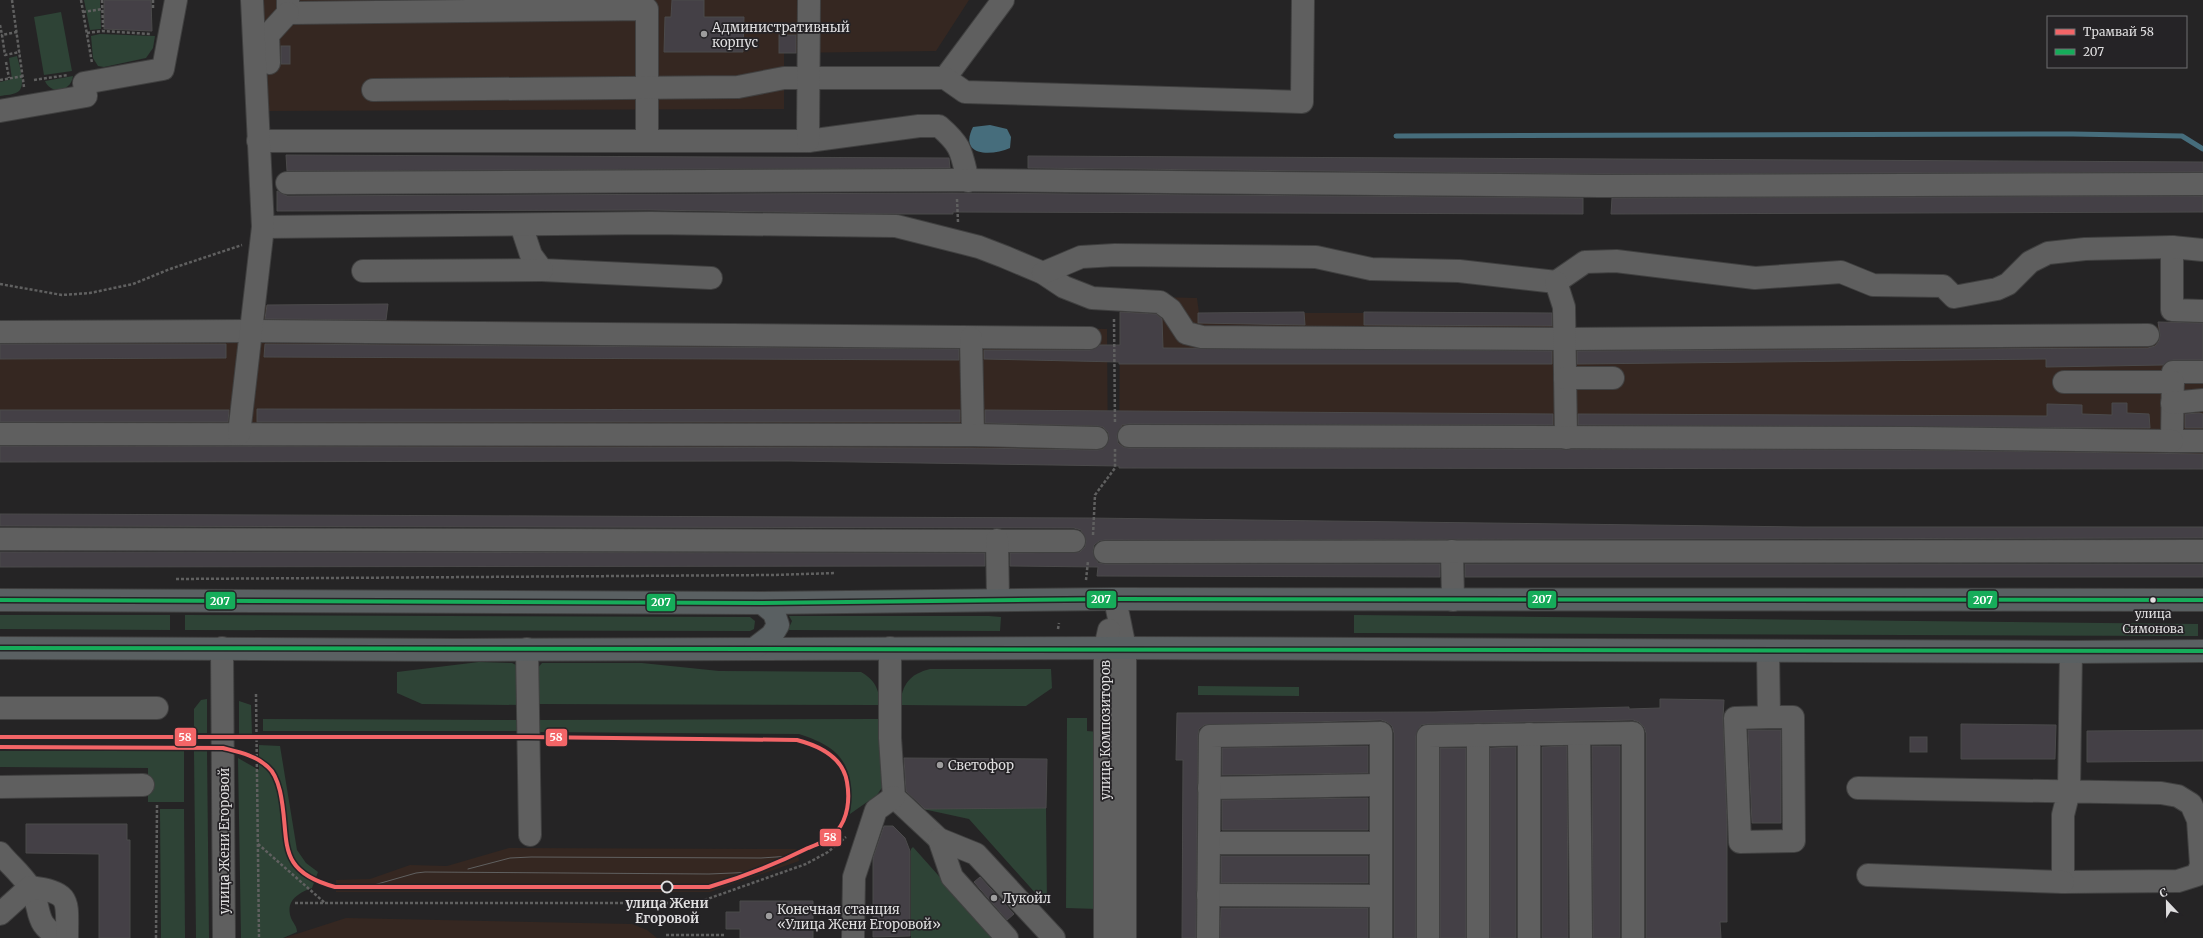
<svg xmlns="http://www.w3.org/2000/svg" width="2203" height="938" viewBox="0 0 2203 938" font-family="Merriweather,serif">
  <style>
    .industrial { fill: #352721 }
    .green { fill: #2e4336 }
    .water { fill: #466d7c }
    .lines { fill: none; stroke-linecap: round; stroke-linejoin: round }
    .stream { stroke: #466d7c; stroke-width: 5 }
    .building { fill: #444046; stroke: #4b4a4b }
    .minor-casing { stroke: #404040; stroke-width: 24 }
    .major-casing { stroke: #404040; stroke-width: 24 }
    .path { stroke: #606060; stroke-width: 2.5; stroke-dasharray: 3 2; stroke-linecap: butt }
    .minor { stroke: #5f5f5f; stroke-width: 22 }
    .major { stroke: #5a6062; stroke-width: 22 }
    .tram { stroke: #606060; stroke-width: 1 }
    .bus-1-casing { stroke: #252326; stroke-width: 7 }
    .bus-1 { stroke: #16ac5a; stroke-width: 4 }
    .tram-1-casing { stroke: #252326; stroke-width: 7 }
    .tram-1 { stroke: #f36567; stroke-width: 4 }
    .poi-dot { fill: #9e9d9e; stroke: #252326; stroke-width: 1.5 }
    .bus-dot { fill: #dfdedf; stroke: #252326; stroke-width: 1.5 }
    .stop-dot { fill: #252326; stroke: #dfdedf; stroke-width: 2 }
    .labels { text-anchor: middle; stroke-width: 3.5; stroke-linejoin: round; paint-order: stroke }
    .bus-label { font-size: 12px; fill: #dfdedf; stroke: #252326 }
    .poi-label { font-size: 13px; fill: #dfdedf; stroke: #252326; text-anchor: start }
    .street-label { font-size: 13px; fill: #dfdedf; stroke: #252326 }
    .stop-label { font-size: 13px; font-weight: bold; fill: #dfdedf; stroke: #252326 }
    .line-badge { stroke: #252326; stroke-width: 1.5 }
    .badge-label { font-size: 11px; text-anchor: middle; font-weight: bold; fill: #fff }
  </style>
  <rect width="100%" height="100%" fill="#252425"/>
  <g class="industrial">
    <polygon points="263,0 969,0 936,51 784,53 784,109 262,111"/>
    <polygon points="1120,296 1197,298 1199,313 1556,313 1564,346 2156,343 2158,322 2203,322 2203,468 1119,468"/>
    <polygon points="388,304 386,320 1107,329 1108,465 789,461 0,462 0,323 242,322 265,305"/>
    <polygon points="509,848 797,849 799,861 710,892 336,892 336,880 370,879 410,865 447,866"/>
    <polygon points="346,918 632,924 647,930 657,938 284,938"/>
  </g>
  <g class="green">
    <polygon points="84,0 100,0 101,29 90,30"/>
    <polygon points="61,12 72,71 44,75 34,17"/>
    <polygon points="100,34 155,36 153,48 146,58 104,67 98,66 93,58 91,36"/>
    <path d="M17,56C19,64 26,85 19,91C15,95 5,95 0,96V82L12,79L9,58Z"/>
    <path d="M73,76C71,92 51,95 45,81Z"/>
    <polygon points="0,615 170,615 170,630 0,629"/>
    <polygon points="185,615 750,617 755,621 754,629 750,631 185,630"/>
    <polygon points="1354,615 2198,624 2198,636 1354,633"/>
    <polygon points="789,616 989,616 1001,617 1000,631 788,630 792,621"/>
    <polygon points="479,662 512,663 520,667 521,705 422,704 397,693 397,672"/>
    <path d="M542,663H642L719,671L861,672C875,680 879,689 880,705L536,704V670Z"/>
    <path d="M930,669H1051L1052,688L1026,706L900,705C902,684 910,674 930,669Z"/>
    <polygon points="1198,686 1299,687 1299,696 1198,695"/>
    <polygon points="207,699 207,733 194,733 194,709 201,700"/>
    <polygon points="239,701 251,705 252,734 239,734"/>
    <polygon points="1067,718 1087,718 1087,731 1099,732 1098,909 1066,908"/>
    <polygon points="263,719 521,720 521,731 263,731"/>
    <path d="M880,719L883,786L877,795L850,814C853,767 846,749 799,734L538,732V720Z"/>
    <path d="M259,745L280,746L297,850L306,863L318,872L312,888C298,893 285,901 291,918C293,923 297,926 297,932L283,938H241L238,758L259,770Z"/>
    <polygon points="0,751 184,751 184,802 148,802 148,768 0,767"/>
    <polygon points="194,751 207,751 209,938 196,938"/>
    <polygon points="1046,808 1047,906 969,819 923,809"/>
    <polygon points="160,809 184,809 185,938 161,938"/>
    <polygon points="913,847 988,931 995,938 911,938 911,849"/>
  </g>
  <path class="water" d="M990,125L1007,129L1011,137L1010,148C992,156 958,157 973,127Z"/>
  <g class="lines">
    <polyline class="stream" points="1396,136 2073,134 2182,136 2203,149"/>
  </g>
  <g class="building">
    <polygon points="104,0 151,0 152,31 104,29"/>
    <polygon points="672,0 704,0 704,17 744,17 743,52 664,52 665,17 671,17"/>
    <rect x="779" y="35" width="17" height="18"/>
    <rect x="281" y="46" width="9" height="18"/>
    <polygon points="286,155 949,158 950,168 287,171"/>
    <polygon points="1028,156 2203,162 2203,172 1600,174 1028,168"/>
    <polygon points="277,191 287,196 952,193 1583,198 1583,214 953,212 953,214 899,214 650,210 277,211"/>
    <polygon points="2203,196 2203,212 1611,214 1612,198"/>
    <polygon points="388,304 386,320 265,319 267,305"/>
    <polygon points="1120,312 1156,314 1162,319 1163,348 1552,351 1552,364 1119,364 1119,362 984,359 984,350 1090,350 1100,345 1120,345"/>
    <polygon points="1304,312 1305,325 1198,323 1198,313"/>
    <polygon points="1364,312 1552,313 1552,326 1364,325"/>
    <polygon points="2158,322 2203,323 2203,360 2173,360 2163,365 2046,367 2046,359 1577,364 1577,351 2148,348 2155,346 2159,341 2160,335"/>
    <polygon points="0,344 226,344 226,358 0,359"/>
    <polygon points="265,344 959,349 959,360 264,357"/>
    <polygon points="2112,403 2127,403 2127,413 2149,414 2150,428 1578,425 1578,414 2047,416 2047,404 2082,405 2082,414 2112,415"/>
    <polygon points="257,409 960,410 960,422 257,422"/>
    <polygon points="0,410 229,410 228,422 0,422"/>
    <polygon points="985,410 1553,414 1553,425 1129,424 1122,425 1117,436 1118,443 1123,447 1129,448 1911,450 2203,454 2203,469 1119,468 1119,466 789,461 0,462 0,446 973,448 1097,450 1103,449 1109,439 1108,432 1103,427 1097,426 985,423"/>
    <polygon points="2199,413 2203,414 2203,428 2185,428 2185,414"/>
    <polygon points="0,514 1088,518 1804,527 2203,527 2203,538 1105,540 1099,541 1094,545 1093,552 1098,563 1105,564 1440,564 1440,577 1097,576 1098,567 1010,566 1010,553 1080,552 1085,547 1086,541 1081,530 1074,528 0,526"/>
    <polygon points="0,552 985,553 985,566 0,567"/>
    <rect x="1465" y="564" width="738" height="13"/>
    <polygon points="1660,699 1724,700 1723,718 1727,824 1727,922 1720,922 1721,938 1646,938 1646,733 1644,727 1639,722 1633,720 1428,724 1421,725 1416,736 1416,938 1394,938 1394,733 1392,726 1387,722 1381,720 1204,725 1199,729 1198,736 1196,938 1182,938 1183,760 1176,760 1177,713 1434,712 1629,707 1629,709 1660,708"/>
    <polygon points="1961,724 2056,725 2055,759 1961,759"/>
    <polygon points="1748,730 1781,730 1781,823 1752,823"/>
    <polygon points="2203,730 2203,761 2087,762 2087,731"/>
    <rect x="1910" y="737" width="17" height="15"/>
    <polygon points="1368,746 1368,773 1222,775 1222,748"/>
    <polygon points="1567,746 1568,938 1542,938 1542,747"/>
    <polygon points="1592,746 1620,746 1620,938 1593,938"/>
    <polygon points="1516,747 1516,938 1490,938 1490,748"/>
    <rect x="1440" y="748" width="26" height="190"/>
    <polygon points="904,758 1047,759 1046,808 925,809 906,791"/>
    <polygon points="1368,798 1368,830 1222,830 1222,800"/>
    <polygon points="26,824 127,824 127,840 130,840 130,938 99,938 99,854 26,853"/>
    <polygon points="884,826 893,826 905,838 910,851 910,936 873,937 873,858"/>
    <rect x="1221" y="856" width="147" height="27"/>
    <polygon points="980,877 1014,914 1007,920 974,882"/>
    <polygon points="740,901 813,901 813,938 740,938 740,929 726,929 726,912 740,912"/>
    <polygon points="1221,908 1368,908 1368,938 1220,938"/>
  </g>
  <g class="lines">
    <defs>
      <g id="minor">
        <polyline points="288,0 288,13 647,9 647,140"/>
        <polyline points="269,63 268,35 288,13"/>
        <polyline points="945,78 1003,0"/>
        <polyline points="373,90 738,87 784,78 945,78 965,92 1302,102 1303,0"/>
        <polyline points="0,111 86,96 84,83 163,69 176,0"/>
        <path d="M258,141H808L919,126H939C962,146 961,151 968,181"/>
        <polyline points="808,141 809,0"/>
        <polyline points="287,183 956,180 1600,186 2203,184"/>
        <polyline points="521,225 531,255 542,270 711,278"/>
        <polyline points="263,227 650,223 896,226 979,247 1005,257 1043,273 1064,287 1092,298 1160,302 1171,310 1186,333 1202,337 1564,339 2148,335"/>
        <polyline points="2172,247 2172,310 2203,311"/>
        <polyline points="363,271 542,270"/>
        <polyline points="1043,273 1081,257 1115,255 1316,257 1371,269 1459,271 1556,282 1585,262 1616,261 1755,278 1841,272 1873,285 1943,286 1954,297 1997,289 2008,284 2030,262 2048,253 2085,249 2172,247 2203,250"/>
        <polyline points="1556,282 1564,307 1566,438"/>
        <polyline points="0,332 251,331 1090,338"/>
        <polyline points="971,338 973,435"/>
        <polyline points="2203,372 2173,372 2172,441 2203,441"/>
        <polyline points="1565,378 1613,378"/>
        <polyline points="2064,382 2173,382"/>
        <polyline points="2172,403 2203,400"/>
        <polyline points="0,434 973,435 1097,438"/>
        <polyline points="239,434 263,227 252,0"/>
        <polyline points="1129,436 1911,438 2172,441"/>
        <polyline points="0,539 1074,541"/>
        <polyline points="997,540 998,599"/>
        <polyline points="1452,551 1453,600"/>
        <polyline points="1105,552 2203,551"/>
        <polyline points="1115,599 1125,648 1125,938"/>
        <polyline points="222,648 224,938"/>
        <polyline points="890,648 890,738 894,797 939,839"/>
        <polyline points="527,649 530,835"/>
        <polyline points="1768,651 1769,717 1735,718 1740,842 1794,841 1793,717 1769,717"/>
        <polyline points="0,708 157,708"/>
        <polyline points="1529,734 1529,938"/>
        <polyline points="1579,734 1581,938"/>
        <polyline points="1478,735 1478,938"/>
        <polyline points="0,787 143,785"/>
        <polyline points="1209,788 1381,785"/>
        <polyline points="1858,788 2161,793 2178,796 2191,804 2198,820 2201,865 2197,875 2178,881 2063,882 2063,815 2069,791 2071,652"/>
        <polyline points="1209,843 1381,843"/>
        <path d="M0,853C9,864 21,874 29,886C44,907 30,925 63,938"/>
        <polyline points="1868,875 2063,882"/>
        <polyline points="1208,895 1381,896"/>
        <path d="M0,914L30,887C72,893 67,899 67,938"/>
        <polyline points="853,938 854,877 876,810 894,797"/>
        <polyline points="1007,938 952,877 939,839 976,854 1054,938"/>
        <polyline points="1105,938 1105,648 1109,630"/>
        <polyline points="1208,938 1210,736 1381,733 1381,938"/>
        <polyline points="1428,938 1428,736 1633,733 1633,938"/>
      </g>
      <g id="major">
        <polyline points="0,600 762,603 1115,599 2203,600"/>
        <polyline points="0,648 456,650 1125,648 2071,652 2203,651"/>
        <polyline points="755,648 772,635 778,625 774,613 762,603"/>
      </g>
    </defs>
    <use href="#minor" class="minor-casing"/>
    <use href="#major" class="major-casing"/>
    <g class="path">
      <polyline points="12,0 24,87"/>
      <polyline points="81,0 92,63"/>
      <polyline points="102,0 103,27"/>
      <polyline points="153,0 153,9"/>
      <polyline points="83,12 103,9"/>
      <polyline points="0,25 2,35"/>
      <polyline points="17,32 2,35 5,55 20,52"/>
      <polyline points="87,33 102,31 150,34"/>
      <polyline points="6,62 9,78"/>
      <polyline points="0,80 24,76"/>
      <polyline points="34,80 68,75"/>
      <polyline points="957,199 958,222"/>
      <polyline points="0,284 62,295 90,293 133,284 170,269 242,245"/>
      <polyline points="1114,319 1115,424"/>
      <polyline points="1093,535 1095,495 1115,468 1115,449"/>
      <polyline points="176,579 773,575 836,573"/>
      <polyline points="1086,580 1088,561"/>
      <polyline points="1058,629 1059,623"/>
      <polyline points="256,694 259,938"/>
      <polyline points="258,844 325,903"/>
      <polyline points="295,903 696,903 806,864 828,852 846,837"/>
      <polyline points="666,935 726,935"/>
      <polyline points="156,938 157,805"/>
    </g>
    <use href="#minor" class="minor"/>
    <use href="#major" class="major"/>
    <g class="tram">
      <polyline points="468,869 510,858 531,857 761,858 791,856"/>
      <polyline points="367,887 416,873 425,872 709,874 757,872"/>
    </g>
    <defs>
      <g id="bus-1">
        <polyline points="0,600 762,603 1115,599 2203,600"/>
        <polyline points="0,648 2203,651"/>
      </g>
    </defs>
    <use href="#bus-1" class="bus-1-casing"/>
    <use href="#bus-1" class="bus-1"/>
    <defs>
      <path id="tram-1" d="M0,737H528L797,740C820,746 843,757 847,782C850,799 848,818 837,831C829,840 818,844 808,848C776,864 743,877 709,887H335C273,870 291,840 280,791C278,783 274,772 268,767C255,755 239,752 223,748L0,747"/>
    </defs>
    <use href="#tram-1" class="tram-1-casing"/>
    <use href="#tram-1" class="tram-1"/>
  </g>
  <g class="poi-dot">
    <circle cx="704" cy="34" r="4"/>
    <circle cx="940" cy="765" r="4"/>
    <circle cx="994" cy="898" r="4"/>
    <circle cx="769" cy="916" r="4"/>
  </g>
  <circle class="bus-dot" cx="2153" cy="600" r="3.5"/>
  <circle class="stop-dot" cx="667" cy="887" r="5.5"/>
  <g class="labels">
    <g class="bus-label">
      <text x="2153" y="618">улица<tspan x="2153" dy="15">Симонова</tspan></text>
    </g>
    <g class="poi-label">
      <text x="712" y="32">Административный<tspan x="712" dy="15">корпус</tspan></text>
      <text x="948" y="770">Светофор</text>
      <text x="1002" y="903">Лукойл</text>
      <text x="777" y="914">Конечная станция<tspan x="777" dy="15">«Улица Жени Егоровой»</tspan></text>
    </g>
    <g class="street-label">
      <text transform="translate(1105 730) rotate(-90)" y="5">улица Композиторов</text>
      <text transform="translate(224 841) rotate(-90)" y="5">улица Жени Егоровой</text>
    </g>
    <g class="stop-label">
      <text x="667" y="908">улица Жени<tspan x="667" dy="15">Егоровой</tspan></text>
    </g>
  </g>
  <g class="line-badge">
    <rect x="1086" y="590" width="31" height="19" rx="4" fill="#16ac5a"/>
    <rect x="1527" y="590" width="30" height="19" rx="4" fill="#16ac5a"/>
    <rect x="1967" y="590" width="31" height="19" rx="4" fill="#16ac5a"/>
    <rect x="205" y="591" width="31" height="19" rx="4" fill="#16ac5a"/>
    <rect x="646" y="593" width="30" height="19" rx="4" fill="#16ac5a"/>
    <rect x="174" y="727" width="23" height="20" rx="4" fill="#f36567"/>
    <rect x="545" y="728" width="23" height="19" rx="4" fill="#f36567"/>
    <rect x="819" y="828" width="23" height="19" rx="4" fill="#f36567"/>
  </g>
  <g class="badge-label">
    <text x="1101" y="603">207</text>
    <text x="1542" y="603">207</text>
    <text x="1983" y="604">207</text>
    <text x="220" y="605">207</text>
    <text x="661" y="606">207</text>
    <text x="185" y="741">58</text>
    <text x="556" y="741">58</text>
    <text x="830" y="841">58</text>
  </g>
  <rect x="2047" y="16" width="140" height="52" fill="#252326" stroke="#6f6e70"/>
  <rect x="2055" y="29" width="20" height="6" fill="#f36567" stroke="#6f6e70"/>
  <text x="2083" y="36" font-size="12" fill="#dfdedf">Трамвай 58</text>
  <rect x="2055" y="49" width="20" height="6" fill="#16ac5a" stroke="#6f6e70"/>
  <text x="2083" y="56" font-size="12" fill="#dfdedf">207</text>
  <g transform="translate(2167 902) rotate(338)" stroke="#252326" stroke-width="3" paint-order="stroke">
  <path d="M0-3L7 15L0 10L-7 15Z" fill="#dfdedf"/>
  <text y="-6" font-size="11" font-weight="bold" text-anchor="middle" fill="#dfdedf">С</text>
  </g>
</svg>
